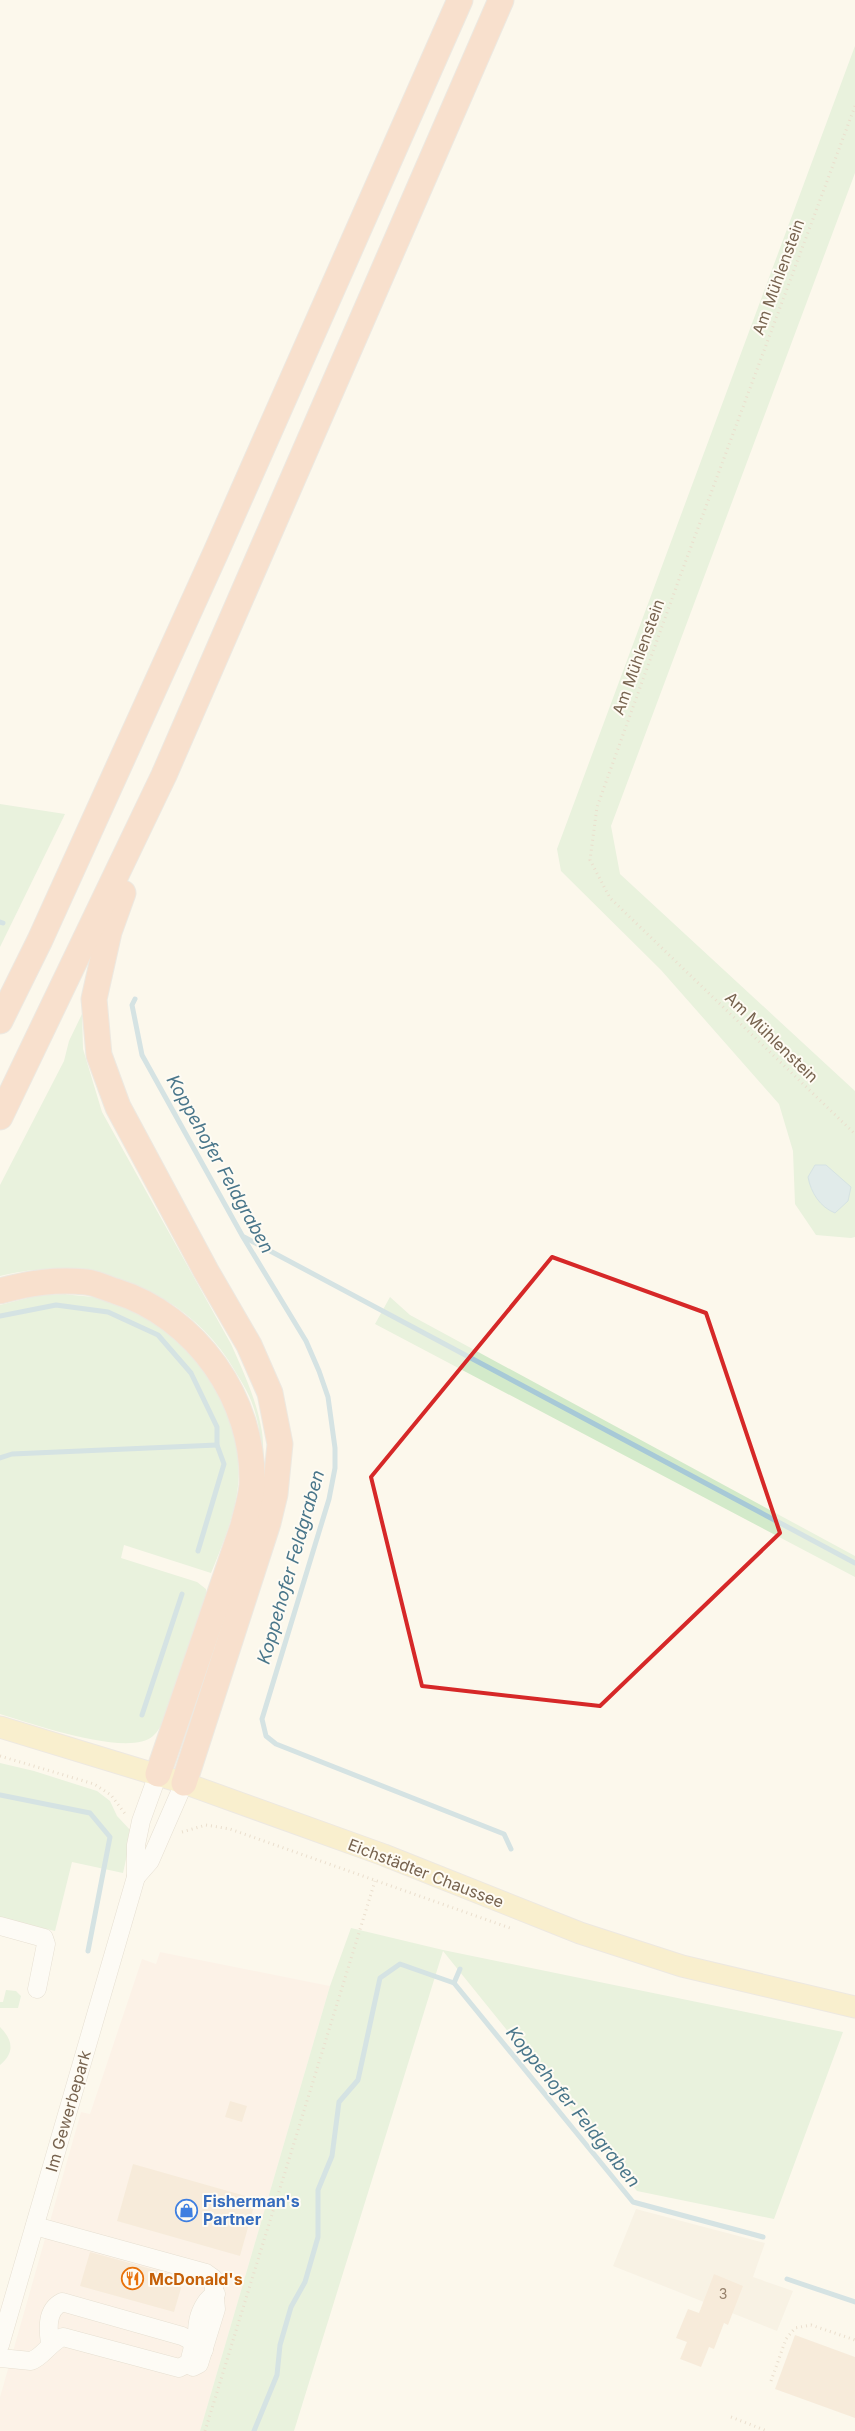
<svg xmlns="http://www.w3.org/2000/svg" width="855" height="2431" viewBox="0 0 855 2431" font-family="Inter,sans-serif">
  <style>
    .residential { fill: #f4ebda }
    .commercial { fill: #fcece1 }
    .green { fill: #d3eaca }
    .water { fill: #c0dbe6; stroke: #a7c9d7 }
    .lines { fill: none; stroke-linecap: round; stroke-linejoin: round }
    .stream { stroke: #a7c9d7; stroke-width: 5 }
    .building { fill: #f1dcc4 }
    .minor-casing { stroke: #cec2b1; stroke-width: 19 }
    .major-casing { stroke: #dcd6d1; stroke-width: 23 }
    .highway-casing { stroke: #dcd6d1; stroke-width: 27 }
    .path { stroke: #d6c0a7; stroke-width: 3; stroke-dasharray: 1 4; stroke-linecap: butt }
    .minor { stroke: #fff; stroke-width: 18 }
    .major { stroke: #f7e4a8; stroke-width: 21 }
    .highway { stroke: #f3c4a6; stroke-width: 25 }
    .marked { fill: none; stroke: #d62828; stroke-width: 4; stroke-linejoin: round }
    .labels { text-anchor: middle; stroke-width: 4; stroke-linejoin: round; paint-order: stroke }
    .number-label { font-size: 14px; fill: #96816c }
    .street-label { font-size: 16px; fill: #77634f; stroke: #fefbf3 }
    .shop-label { font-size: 16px; font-weight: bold; fill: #366cbe; stroke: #fefbf3; text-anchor: start }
    .food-label { font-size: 16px; font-weight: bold; fill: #c56008; stroke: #fefbf3; text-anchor: start }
    .water-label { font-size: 18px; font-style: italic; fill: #49768a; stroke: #fefbf3 }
  </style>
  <rect width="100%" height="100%" fill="#fcf8ec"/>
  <polygon class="residential" points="636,2209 765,2243 753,2277 793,2291 777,2331 613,2266"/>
  <polygon class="commercial" points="160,1952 330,1986 200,2431 0,2431 0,2397 81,2112 90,2114 142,1959 156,1964"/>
  <g class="green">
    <polygon points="855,46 855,173 611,826 620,874 855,1091 855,1237 851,1238 816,1235 795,1204 793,1151 779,1104 661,970 561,871 557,849"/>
    <polygon points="0,804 65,814 0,947"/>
    <path d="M82,1014L83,1049L102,1112L231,1344C244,1373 257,1401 262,1432C264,1446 263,1461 263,1475C262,1454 261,1432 255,1412C251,1397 243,1384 235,1371C189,1290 89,1253 0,1276V1185L64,1061L69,1041Z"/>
    <path d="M65,1294C78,1296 93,1296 106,1299C185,1317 246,1407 238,1486C235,1516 222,1546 211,1573L124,1545L121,1558L197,1582L206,1589L207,1600L164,1720C161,1725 158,1732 153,1736C129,1758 30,1723 0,1714V1305L39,1295Z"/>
    <polygon points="390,1297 410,1315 855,1556 855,1577 375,1324"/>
    <polygon points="0,1763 34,1771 97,1791 110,1801 117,1816 132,1832 123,1873 72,1862 55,1931 0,1918"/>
    <polygon points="351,1928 443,1950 843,2032 774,2219 637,2191 443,1951 294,2431 200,2431 330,1986"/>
    <polygon points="6,1990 16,1991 21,1996 18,2008 0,2008 0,2002 3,2002"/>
    <path d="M0,2027C13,2040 15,2053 0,2065Z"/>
  </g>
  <path class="water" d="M815,1165H826L851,1187L848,1201L835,1213C820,1207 811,1193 808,1177Z"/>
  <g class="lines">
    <g class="stream">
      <polyline points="0,922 3,923"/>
      <polyline points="135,999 132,1005 142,1055 243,1237 306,1341 319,1371 328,1397 335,1448 335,1468 329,1499 262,1719 266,1736 276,1744 504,1834 511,1849"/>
      <polyline points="244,1237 855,1563"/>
      <polyline points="0,1316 56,1305 108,1312 158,1335 191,1373 217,1427 217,1445 224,1464 198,1551"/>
      <polyline points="0,1458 12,1454 217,1445"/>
      <polyline points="142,1715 182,1594"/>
      <polyline points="0,1795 90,1813 110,1837 88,1951"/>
      <polyline points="460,1969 454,1983 633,2202 763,2237"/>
      <polyline points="787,2279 855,2302"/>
      <polyline points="254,2431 277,2375 280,2345 291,2307 305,2282 318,2237 318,2190 332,2156 339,2102 358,2080 380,1978 400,1964 454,1983"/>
    </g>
  </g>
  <g class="building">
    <polygon points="230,2101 247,2106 242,2122 225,2117"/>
    <polygon points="133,2164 256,2199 240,2256 117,2221"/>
    <polygon points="90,2252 184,2278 174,2312 80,2286"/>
    <polygon points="714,2274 743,2286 728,2325 724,2323 714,2349 709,2347 701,2367 680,2359 687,2342 676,2338 688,2309 699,2313"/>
    <polygon points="795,2335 855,2357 855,2418 775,2389"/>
  </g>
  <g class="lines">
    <defs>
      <g id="minor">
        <polyline points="136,1877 150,1861 184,1783"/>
        <polyline points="0,1926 44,1938 46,1944 37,1989"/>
        <polyline points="35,2226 206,2273 213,2278 216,2309 199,2364 193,2367"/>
        <polyline points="0,2345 136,1877 136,1845 141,1821 158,1774"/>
        <path d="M204,2350C190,2337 199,2301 216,2294"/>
        <path d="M0,2358L31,2361C43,2357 50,2342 63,2337L179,2368L189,2363L193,2347L190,2340L182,2336L62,2302C46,2310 48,2329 50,2344"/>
      </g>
      <polyline id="major" points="0,1727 184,1783 384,1855 580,1933 682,1966 855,2007"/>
      <g id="highway">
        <polyline points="123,893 109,932 94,999 99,1055 118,1107 206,1271 249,1345 270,1393 280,1444 275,1494 268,1523 184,1783"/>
        <polyline points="0,1021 40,940 216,552 460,0"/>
        <polyline points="0,1117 164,775 501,0"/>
        <path d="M0,1291C30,1283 55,1279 86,1282C96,1283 106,1288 115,1291C196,1316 255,1400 252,1485C251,1498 246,1513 243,1526L158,1774"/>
      </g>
    </defs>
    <use href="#minor" class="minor-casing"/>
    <use href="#major" class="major-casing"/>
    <use href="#highway" class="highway-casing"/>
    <g class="path">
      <polyline points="855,106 682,571 597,807 590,860 610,898 855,1134"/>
      <polyline points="0,1756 94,1784 111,1795 126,1815"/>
      <polyline points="182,1832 206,1825 230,1829 510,1928"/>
      <polyline points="771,2381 786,2339 795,2328 811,2325 855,2340"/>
      <polyline points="731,2417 767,2431"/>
      <polyline points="205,2431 375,1881"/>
    </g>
    <use href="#minor" class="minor"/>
    <use href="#major" class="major"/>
    <use href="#highway" class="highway"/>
  </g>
  <path d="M0 0H855V2431H0ZM552,1257L706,1313L780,1533L600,1706L422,1686L371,1477Z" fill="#fcf8ec" fill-opacity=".55" fill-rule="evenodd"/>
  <path class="marked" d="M552,1257L706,1313L780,1533L600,1706L422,1686L371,1477Z"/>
  <defs>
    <symbol id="shop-ring" viewBox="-11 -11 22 22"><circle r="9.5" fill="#fefbf3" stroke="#3f7fe0" stroke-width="1.5"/><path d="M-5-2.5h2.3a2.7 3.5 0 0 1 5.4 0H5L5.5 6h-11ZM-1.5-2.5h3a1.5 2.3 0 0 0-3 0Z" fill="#3f7fe0"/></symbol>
    <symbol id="restaurant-ring" viewBox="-11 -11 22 22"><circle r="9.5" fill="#fefbf3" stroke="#e8710a" stroke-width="1.5"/><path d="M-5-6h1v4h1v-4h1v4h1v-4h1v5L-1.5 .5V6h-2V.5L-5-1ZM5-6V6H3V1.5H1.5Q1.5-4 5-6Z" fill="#e8710a"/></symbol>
  </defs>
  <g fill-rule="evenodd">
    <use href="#shop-ring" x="174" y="2198" width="25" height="25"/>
    <use href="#restaurant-ring" x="120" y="2266" width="25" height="25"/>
  </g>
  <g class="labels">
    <g class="number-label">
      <text x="723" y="2299">3</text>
    </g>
    <g class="street-label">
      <text transform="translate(778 277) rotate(-70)" y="6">Am Mühlenstein</text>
      <text transform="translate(638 657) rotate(-70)" y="6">Am Mühlenstein</text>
      <text transform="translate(772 1037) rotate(44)" y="6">Am Mühlenstein</text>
      <text transform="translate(426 1873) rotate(21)" y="6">Eichstädter Chaussee</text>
      <text transform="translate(68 2111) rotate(-74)" y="6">Im Gewerbepark</text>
    </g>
    <g class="shop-label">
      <text x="203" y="2207">Fisherman's<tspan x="203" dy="18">Partner</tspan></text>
    </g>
    <g class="food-label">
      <text x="149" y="2285">McDonald's</text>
    </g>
    <g class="water-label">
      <text transform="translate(220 1164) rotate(61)" y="6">Koppehofer Feldgraben</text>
      <text transform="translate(291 1567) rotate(-74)" y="6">Koppehofer Feldgraben</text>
      <text transform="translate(573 2107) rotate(51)" y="6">Koppehofer Feldgraben</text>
    </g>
  </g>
</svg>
